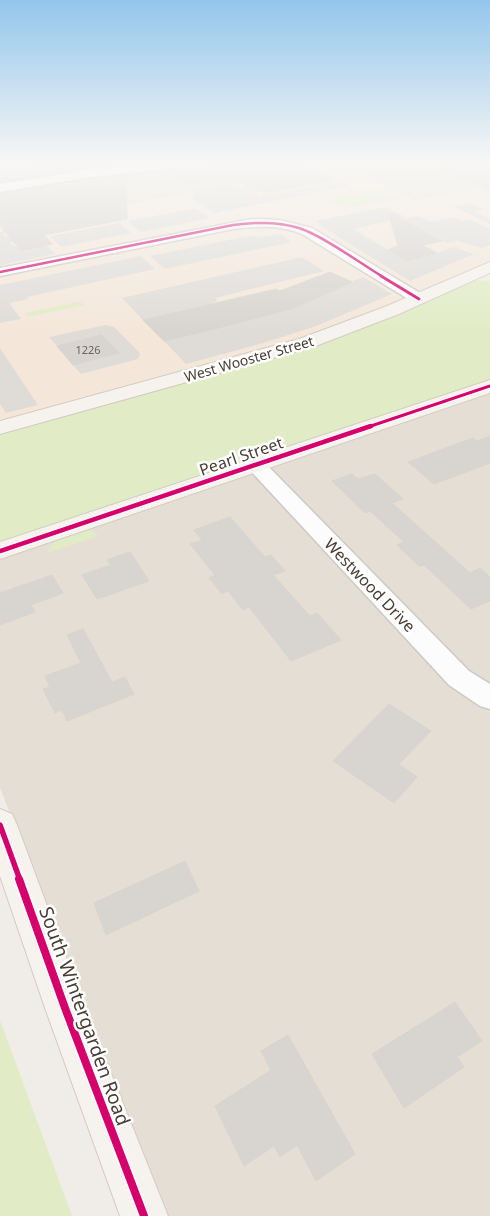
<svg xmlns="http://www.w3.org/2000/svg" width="490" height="1216" viewBox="0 0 490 1216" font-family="'Noto Sans',sans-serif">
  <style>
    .residential { fill: #e5ded5 }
    .commercial { fill: #f4e7da }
    .green { fill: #e1ecc6 }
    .parking { fill: #dfdcd8 }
    .building { fill: #d8d4cf; stroke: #d9d4ce }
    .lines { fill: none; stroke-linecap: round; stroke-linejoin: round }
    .street-casing { stroke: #cdc9c4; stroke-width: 3 }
    .secondary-casing { stroke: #d2cbc0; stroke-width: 2 }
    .street { fill: #fdfcfc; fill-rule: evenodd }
    .secondary { fill: #f6f3ee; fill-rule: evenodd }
    .cycleway-far4-casing { stroke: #fff; stroke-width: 4.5 }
    .cycleway-far3-casing { stroke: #fff; stroke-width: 5 }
    .cycleway-far2-casing { stroke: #fff; stroke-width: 7 }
    .cycleway-far1-casing { stroke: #fff; stroke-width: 9 }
    .cycleway-casing { stroke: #fff; stroke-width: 11 }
    .cycleway-far4 { stroke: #d6006c; stroke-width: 2.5 }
    .cycleway-far3 { stroke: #d6006c; stroke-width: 3 }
    .cycleway-far2 { stroke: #d6006c; stroke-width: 4.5 }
    .cycleway-far1 { stroke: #d6006c; stroke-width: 5.5 }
    .cycleway { stroke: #d6006c; stroke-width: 8 }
    .labels { text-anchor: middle; stroke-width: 5; stroke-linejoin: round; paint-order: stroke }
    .far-number-label { font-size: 11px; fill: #6d645c }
    .far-street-label { font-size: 14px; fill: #473d34; stroke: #fff }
    .street-label { font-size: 16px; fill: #473d34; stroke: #fff }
    .near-street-label { font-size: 19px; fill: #473d34; stroke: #fff }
  </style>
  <rect width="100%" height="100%" fill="#f0ede8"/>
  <g class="residential">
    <polygon points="0,162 490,162 490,194 476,188 415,201 344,165 0,227"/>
    <polygon points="490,391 490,1216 168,1216 0,788 0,556"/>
  </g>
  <polygon class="commercial" points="344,165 415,201 476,188 490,194 490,261 353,322 271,349 0,423 0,227"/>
  <g class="green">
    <polygon points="378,190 390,193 399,198 397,200 352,207 321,203 322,201"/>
    <polygon points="479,280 490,281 490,380 0,544 0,435 299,351 350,334 469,282"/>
    <polygon points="82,301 85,305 29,317 25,313"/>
    <polygon points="90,528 98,536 47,553 55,540"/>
    <polygon points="0,1020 72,1216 0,1216"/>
  </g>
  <g class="parking">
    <polygon points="340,181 351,186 214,213 190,196 195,195 192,192 231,185 236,188 244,187 259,196"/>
    <polygon points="470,203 484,209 475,212 490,219 490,224 453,206"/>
    <polygon points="386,207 405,217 353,229 407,261 437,253 454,247 474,254 410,281 319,225 322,225 316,221"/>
    <polygon points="196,208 210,218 141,232 128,221"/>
    <polygon points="419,216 431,222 455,217 462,221 470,219 490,229 490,245 481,248 458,241 447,243 402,219"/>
    <polygon points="119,223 131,233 61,247 50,236"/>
    <polygon points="4,231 6,233 3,234 5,237 9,236 14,242 10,243 13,246 46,245 55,254 0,265 0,232"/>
    <polygon points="280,234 292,242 165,269 150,256 254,235 258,238"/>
    <polygon points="141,256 155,269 27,297 28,299 9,303 21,319 0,323 0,285"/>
    <polygon points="302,257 324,271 215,298 217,301 210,304 235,323 310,299 363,277 392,294 316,326 263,343 186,364 164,341 215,328 193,308 143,320 122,298"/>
    <polygon points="106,325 114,327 139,352 140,355 138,359 81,374 73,365 119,353 102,335 57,346 49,337"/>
    <polygon points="0,348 38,405 6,413 0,404"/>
  </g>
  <g class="building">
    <polygon points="55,162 125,162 125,165 84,168 0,182 0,171"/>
    <polygon points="212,162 302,162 335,180 264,193 259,190 254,191 233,178 189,184 169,171 204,167"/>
    <polygon points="431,162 490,162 490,189 453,173"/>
    <polygon points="126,175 127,219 44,235 52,244 21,250 0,226 0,194 84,180"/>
    <polygon points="388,212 442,241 422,245 437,253 407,261 388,250 398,246"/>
    <polygon points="330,272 352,282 294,308 218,328 164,341 143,320 276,289 280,291"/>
    <polygon points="102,335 119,353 73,365 57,346"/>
    <polygon points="490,436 490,463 434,484 408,462 473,438 477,441"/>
    <polygon points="352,474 358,479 375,474 403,499 392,503 470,573 480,568 490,577 490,601 471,609 424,565 419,566 397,545 404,542 370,511 365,513 332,481"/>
    <polygon points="230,517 265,557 271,555 285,571 273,575 310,616 317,613 341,640 291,661 249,607 243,610 228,591 222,594 209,578 215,575 190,544 202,540 194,530"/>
    <polygon points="130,552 149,581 97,599 82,575 111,565 107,560"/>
    <polygon points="52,575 63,593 31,605 35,612 0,625 0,593"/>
    <polygon points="83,629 112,682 125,677 134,694 67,721 62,710 55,713 43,689 50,687 45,676 81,663 67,635"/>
    <polygon points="389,704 431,731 399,764 417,777 394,803 333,761"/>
    <polygon points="185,861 199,891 106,935 94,903"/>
    <polygon points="455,1002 482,1041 457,1057 464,1067 404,1108 372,1054"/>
    <polygon points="288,1035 355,1154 316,1181 297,1145 280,1157 274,1146 244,1166 215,1106 271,1070 261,1051"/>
  </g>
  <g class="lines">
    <defs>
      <g id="street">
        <polygon points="181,162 210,162 204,165 84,178 0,192 0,184 84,170"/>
        <path d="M252,219L280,220L312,228L425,296L427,299L425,302H413L302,234C280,225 257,226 233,229L0,276V268Z"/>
        <polygon points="255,458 262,460 469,671 490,684 490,709 480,706 449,685 248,468 245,464 248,460"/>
      </g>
      <g id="secondary">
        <polygon points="490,262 490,273 399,314 313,347 0,434 0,421 299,339 387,306"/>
        <polygon points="490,380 490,393 0,559 0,542"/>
        <polygon points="0,809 12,814 17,825 85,1008 168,1216 120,1216 45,1008 0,876"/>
      </g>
    </defs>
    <use href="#street" class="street-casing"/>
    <use href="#secondary" class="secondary-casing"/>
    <use href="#street" class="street"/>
    <use href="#secondary" class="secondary"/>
    <defs>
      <path id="cycleway-far4" d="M0,272L233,225C255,222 277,221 299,228C323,236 360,263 383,277"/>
      <g id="cycleway-far3">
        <polyline points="381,276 419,299"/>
        <polyline points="368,427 490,386"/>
      </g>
      <polyline id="cycleway-far2" points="0,551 371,426"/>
      <polyline id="cycleway-far1" points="0,825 20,880"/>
      <polyline id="cycleway" points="19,879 65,1008 144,1216"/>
    </defs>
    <use href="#cycleway-far4" class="cycleway-far4-casing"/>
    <use href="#cycleway-far3" class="cycleway-far3-casing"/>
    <use href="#cycleway-far2" class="cycleway-far2-casing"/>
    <use href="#cycleway-far1" class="cycleway-far1-casing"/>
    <use href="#cycleway" class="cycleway-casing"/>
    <use href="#cycleway-far4" class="cycleway-far4"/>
    <use href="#cycleway-far3" class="cycleway-far3"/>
    <use href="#cycleway-far2" class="cycleway-far2"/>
    <use href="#cycleway-far1" class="cycleway-far1"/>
    <use href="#cycleway" class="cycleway"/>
  </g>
  <linearGradient id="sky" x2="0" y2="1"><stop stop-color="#93c6ec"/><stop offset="0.49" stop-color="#f8f7f5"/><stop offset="1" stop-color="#f8f7f5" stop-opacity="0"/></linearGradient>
  <rect width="490" height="332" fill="url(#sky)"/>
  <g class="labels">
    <g class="far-number-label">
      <text x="88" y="354">1226</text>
    </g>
    <g class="far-street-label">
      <text transform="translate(249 359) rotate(-16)" y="5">West Wooster Street</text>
    </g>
    <g class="street-label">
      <text transform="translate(241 456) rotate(-19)" y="6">Pearl Street</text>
      <text transform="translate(370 585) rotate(46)" y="6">Westwood Drive</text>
    </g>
    <g class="near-street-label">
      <text transform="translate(85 1016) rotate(70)" y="7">South Wintergarden Road</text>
    </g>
  </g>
</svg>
